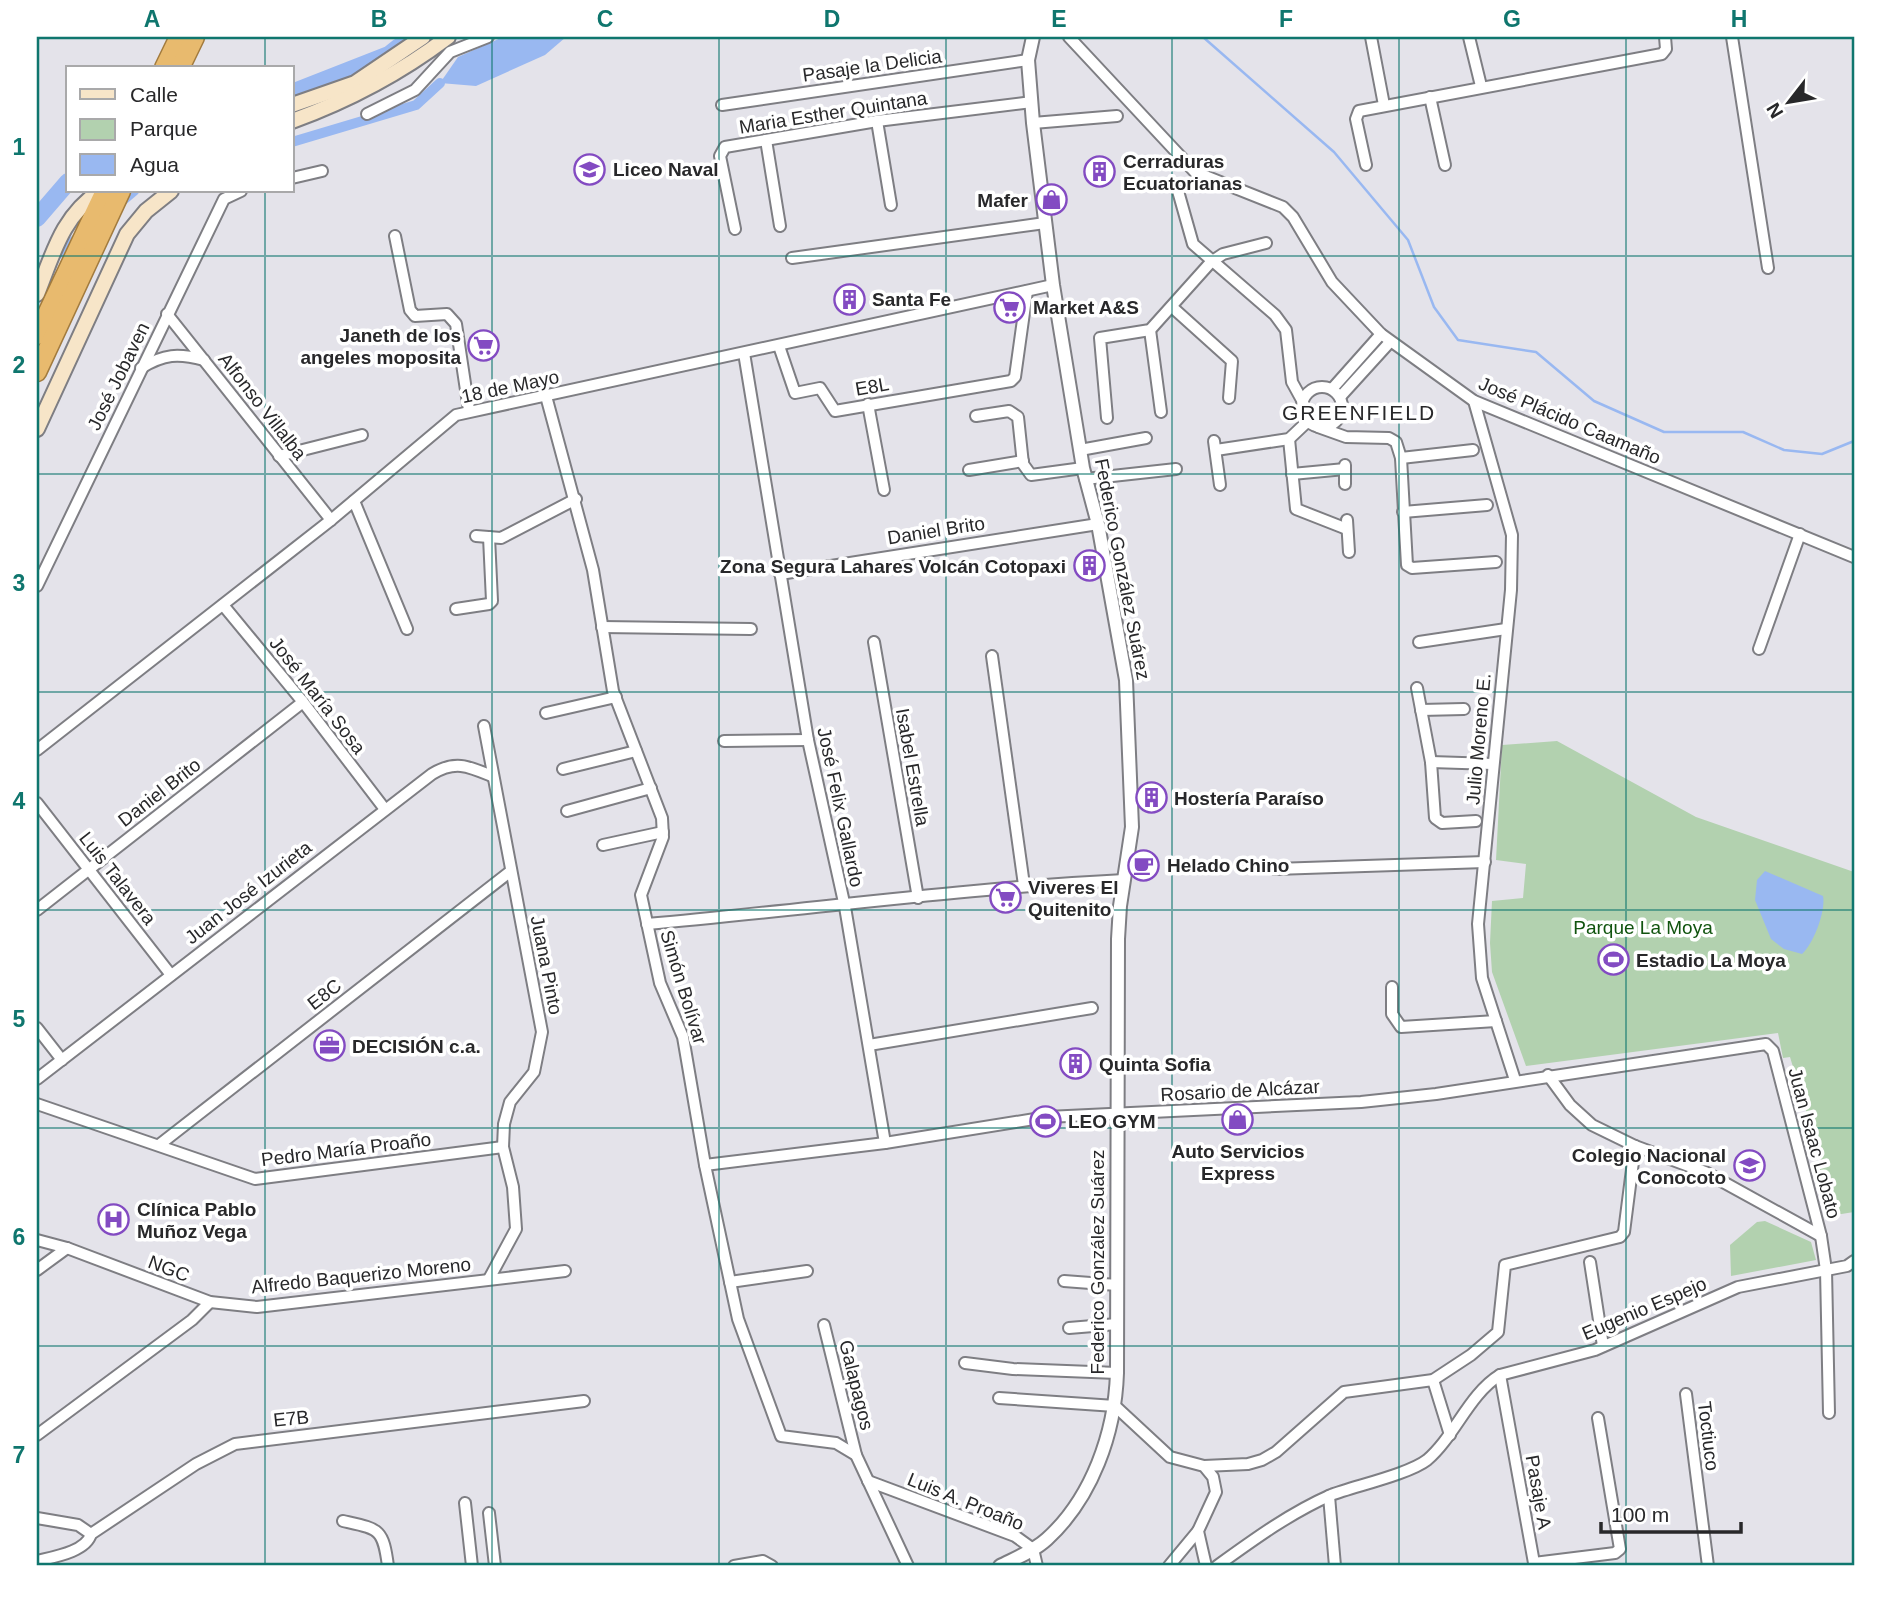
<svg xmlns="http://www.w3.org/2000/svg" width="1891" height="1603" viewBox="0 0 1891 1603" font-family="Arial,sans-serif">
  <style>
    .green { fill: #b2d1af }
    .water { fill: #99b8f1 }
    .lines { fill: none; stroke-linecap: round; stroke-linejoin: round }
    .stream { stroke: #99b8f1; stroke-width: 2.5 }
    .canal { stroke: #99b8f1; stroke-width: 10 }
    .river { stroke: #99b8f1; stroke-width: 18 }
    .minor-casing { stroke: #7e7e83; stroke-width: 14 }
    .tertiary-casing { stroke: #7e7e83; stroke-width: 16 }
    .secondary-casing { stroke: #7e7e83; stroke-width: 18 }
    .trunk-casing { stroke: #a27b3e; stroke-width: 21 }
    .minor { stroke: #fff; stroke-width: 10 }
    .tertiary { stroke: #fff; stroke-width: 12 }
    .secondary { stroke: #f7e5c8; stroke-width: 14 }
    .trunk { stroke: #e8ba6e; stroke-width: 18 }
    .grid { fill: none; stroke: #0f766e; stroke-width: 2; stroke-opacity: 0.55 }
    .labels { text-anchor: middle; stroke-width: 7; stroke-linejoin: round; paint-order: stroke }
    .street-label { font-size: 19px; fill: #28282a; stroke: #fff }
    .poi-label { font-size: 19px; font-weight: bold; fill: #28282a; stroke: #fff; text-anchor: start }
    .park-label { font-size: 19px; fill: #11540f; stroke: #fff }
    .neighbourhood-label { font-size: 21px; letter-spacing: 2px; fill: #28282a; stroke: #fff }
    .neatline { fill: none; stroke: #0f766e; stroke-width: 2.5 }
    .grid-label { font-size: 23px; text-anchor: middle; font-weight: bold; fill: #0f766e }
  </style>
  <rect width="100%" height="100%" fill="#e4e3ea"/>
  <g class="green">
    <polygon points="1557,741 1696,817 1854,872 1854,1212 1829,1216 1816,1171 1823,1167 1790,1057 1783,1058 1778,1033 1526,1066 1492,972 1490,943 1492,901 1523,898 1526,864 1496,860 1502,745"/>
    <polygon points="1765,1221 1811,1242 1816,1260 1731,1276 1730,1245 1757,1222"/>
  </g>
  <g class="water">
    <polygon points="503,37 566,37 545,55 476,86 440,83 458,57"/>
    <path d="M1765,871L1823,896C1826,910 1814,943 1802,954L1784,949L1771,939L1755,900L1757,880Z"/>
  </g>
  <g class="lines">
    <polyline class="stream" points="1203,37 1334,152 1408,240 1434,307 1458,340 1536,352 1594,401 1664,432 1743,432 1784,450 1822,454 1854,441"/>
    <g class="canal">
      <polyline points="292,142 416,105 440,83"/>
      <polyline points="121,202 134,191"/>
      <polyline points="37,271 80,236"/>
    </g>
    <g class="river">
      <polyline points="292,93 389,55 399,47"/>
      <polyline points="37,218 68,182"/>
    </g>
    <defs>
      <g id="minor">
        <polyline points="1069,37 1195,172 1283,207 1293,217 1332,282 1381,334 1474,401 1854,557"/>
        <polyline points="1371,37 1384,105"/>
        <polyline points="1469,37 1481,86"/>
        <polyline points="1732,37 1768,268"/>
        <polyline points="1430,97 1445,165"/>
        <polyline points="722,105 1028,60"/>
        <polyline points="367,114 415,90 450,52 488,37"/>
        <polyline points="877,121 891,205"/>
        <polyline points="1033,123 1117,116"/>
        <polyline points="766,140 780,226"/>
        <polyline points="1366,165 1356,119 1359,111 1662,54 1666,49 1665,37"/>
        <polyline points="292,178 322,171"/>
        <polyline points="1178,191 1193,244 1275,315 1286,330 1292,382 1303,402"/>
        <polyline points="735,229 720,156 725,147 877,121 1032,102"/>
        <polyline points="395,236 410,310 415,316 447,314 456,324 469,410"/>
        <polyline points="792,258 1045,223"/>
        <polyline points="1172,307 1232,361 1229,398"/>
        <polyline points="167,314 331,520"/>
        <polyline points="1150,330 1161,412"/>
        <polyline points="779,346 795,393 820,388 835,411 1011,381 1015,377 1027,291"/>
        <polyline points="744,353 808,740 845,907 885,1143"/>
        <path d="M141,368C164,354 178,353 204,360"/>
        <circle cx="1322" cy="407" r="20"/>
        <polyline points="1332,389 1381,334"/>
        <polyline points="546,396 593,570 613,691 662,818 663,837 641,895 660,983 683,1037 705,1165 738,1319 781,1436 836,1443 856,1455 908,1566"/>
        <polyline points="1340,397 1390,342"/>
        <polyline points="1474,401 1512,535 1511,590 1478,924 1482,978 1515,1080"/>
        <polyline points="868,404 884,490"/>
        <polyline points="976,416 1009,411 1018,417 1023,464 1031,475 1083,468"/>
        <polyline points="1107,418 1100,338 1150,330 1211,262 1223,254 1266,243"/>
        <polyline points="1318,427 1346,437 1389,438 1396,442 1401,458 1407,565 1412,568 1496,562"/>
        <polyline points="1289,439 1296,509 1347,529"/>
        <polyline points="1214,441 1220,485"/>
        <polyline points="1080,450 1146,438"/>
        <polyline points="1216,450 1289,439 1307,422"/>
        <polyline points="279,456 362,435"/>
        <polyline points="1401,458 1473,450"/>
        <polyline points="1345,465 1345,484"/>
        <polyline points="969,470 1023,461"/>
        <polyline points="1292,474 1345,469"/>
        <polyline points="1085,479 1176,469"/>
        <polyline points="354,501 407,629"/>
        <polyline points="1403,512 1487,505"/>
        <polyline points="1347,520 1349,552"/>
        <polyline points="476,536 501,538 576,499"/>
        <polyline points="780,574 1098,524"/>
        <polyline points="37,586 224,199 241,191"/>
        <polyline points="223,605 303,702 384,808"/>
        <polyline points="456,609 489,604 492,601 489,537"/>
        <polyline points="602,627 751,629"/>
        <polyline points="874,642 918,898"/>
        <polyline points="1419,642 1506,629"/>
        <polyline points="1759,649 1800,534"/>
        <polyline points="992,656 1024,885"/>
        <polyline points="1417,688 1431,762 1435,818 1442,823 1476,821"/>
        <polyline points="1421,710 1464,709"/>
        <polyline points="546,713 616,697"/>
        <polyline points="484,726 542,1032 534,1072 510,1102 504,1124 503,1147 513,1187 516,1229 489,1279"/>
        <polyline points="724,741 808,740"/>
        <polyline points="37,750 331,520 456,415 1053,285"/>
        <polyline points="1431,762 1493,764"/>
        <polyline points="563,769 636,751"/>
        <polyline points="37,803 171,975"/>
        <polyline points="567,811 651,788"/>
        <polyline points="603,845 663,832"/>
        <polyline points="1275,869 1485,862"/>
        <polyline points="37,910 303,702"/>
        <path d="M647,924C806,910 964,888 1124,880"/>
        <polyline points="1392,987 1392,1014 1401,1027 1496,1021"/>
        <polyline points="37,1028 62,1060"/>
        <polyline points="869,1045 1092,1008"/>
        <polyline points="1548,1075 1570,1105 1592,1125 1635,1146 1705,1172 1821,1236"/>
        <path d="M37,1079L432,774C455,760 468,766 492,776"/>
        <polyline points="37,1104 255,1179 503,1147"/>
        <polyline points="159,1145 511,871"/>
        <polyline points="705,1165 885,1143 1047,1117 1361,1102 1436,1094 1766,1044 1773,1051 1821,1236 1826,1270 1829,1413"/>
        <polyline points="37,1240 67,1248 210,1302 257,1307 565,1271"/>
        <polyline points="1590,1262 1603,1346"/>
        <polyline points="37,1270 67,1248"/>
        <polyline points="1064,1281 1117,1285"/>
        <polyline points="730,1282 807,1271"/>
        <polyline points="824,1325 856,1455"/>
        <polyline points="1069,1328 1117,1324"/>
        <polyline points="965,1363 1013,1369 1117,1373"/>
        <polyline points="1500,1375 1534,1563 1615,1553 1620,1549 1598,1418"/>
        <polyline points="1433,1380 1450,1435"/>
        <polyline points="1686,1394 1708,1566"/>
        <polyline points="999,1398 1115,1406 1170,1457 1204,1466 1213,1477 1216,1492 1198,1531 1206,1566"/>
        <polyline points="37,1435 192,1320 210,1302"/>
        <polyline points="1204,1466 1248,1464 1262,1460 1276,1452 1344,1392 1433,1380 1471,1355 1498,1332 1505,1265 1620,1237 1624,1232 1635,1146"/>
        <polyline points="868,1481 1015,1536 1033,1549 1037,1566"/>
        <polyline points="1329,1496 1335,1566"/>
        <polyline points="465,1503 472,1566"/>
        <polyline points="489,1513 495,1566"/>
        <polyline points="37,1518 78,1525 91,1534"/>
        <path d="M343,1521C379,1529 383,1528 388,1566"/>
        <path d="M37,1561C53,1557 86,1552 91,1534L196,1464L235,1444L584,1401"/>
        <polyline points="734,1566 763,1561 772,1566"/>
        <polyline points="1169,1566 1198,1531"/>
        <path d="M1217,1566C1253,1540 1290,1513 1331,1495C1355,1486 1409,1474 1427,1460C1455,1436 1469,1394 1500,1375L1595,1350L1738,1287L1847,1266L1854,1261"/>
      </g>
      <path id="tertiary" d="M1000,1566C1016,1558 1034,1551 1047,1539C1092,1498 1115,1433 1117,1373L1118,939L1120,906L1132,827L1126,680L1098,524L1083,468L1053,285L1033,123L1028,60L1033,37"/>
      <g id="secondary">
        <polyline points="292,105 355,83 423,37"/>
        <path d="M292,121C350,100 399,74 448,37"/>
        <path d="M37,294C53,254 62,216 100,191"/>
        <polyline points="37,429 127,234 146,211 171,191"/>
      </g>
      <g id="trunk">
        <polyline points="164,68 179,37"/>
        <polyline points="180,68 195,37"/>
        <polyline points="37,335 105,191"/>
        <polyline points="37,372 121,191"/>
      </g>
    </defs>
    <use href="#minor" class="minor-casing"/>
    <use href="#tertiary" class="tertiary-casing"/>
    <use href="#secondary" class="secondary-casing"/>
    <use href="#trunk" class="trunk-casing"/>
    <use href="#minor" class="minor"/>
    <use href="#tertiary" class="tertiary"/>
    <use href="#secondary" class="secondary"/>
    <use href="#trunk" class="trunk"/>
  </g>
  <path class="grid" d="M265,37V68M492,37V1566M719,37V1566M946,37V1566M1172,37V1566M1399,37V1566M1626,37V1566M265,191V1566M37,256H1854M37,474H1854M37,692H1854M37,910H1854M37,1128H1854M37,1346H1854"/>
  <defs>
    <symbol id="school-ring" viewBox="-11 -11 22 22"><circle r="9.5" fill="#fff" stroke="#834bc2" stroke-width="1.5"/><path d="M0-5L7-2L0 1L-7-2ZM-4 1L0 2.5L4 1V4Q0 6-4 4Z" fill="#834bc2"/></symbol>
    <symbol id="building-ring" viewBox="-11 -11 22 22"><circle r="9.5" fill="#fff" stroke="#834bc2" stroke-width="1.5"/><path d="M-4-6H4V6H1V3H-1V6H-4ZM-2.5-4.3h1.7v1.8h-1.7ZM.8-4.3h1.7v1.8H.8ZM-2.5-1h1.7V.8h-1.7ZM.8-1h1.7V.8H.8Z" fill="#834bc2"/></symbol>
    <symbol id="shop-ring" viewBox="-11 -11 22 22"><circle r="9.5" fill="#fff" stroke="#834bc2" stroke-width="1.5"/><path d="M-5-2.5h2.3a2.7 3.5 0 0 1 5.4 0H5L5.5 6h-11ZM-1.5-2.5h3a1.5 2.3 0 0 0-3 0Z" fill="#834bc2"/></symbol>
    <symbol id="supermarket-ring" viewBox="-11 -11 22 22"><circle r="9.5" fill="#fff" stroke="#834bc2" stroke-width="1.5"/><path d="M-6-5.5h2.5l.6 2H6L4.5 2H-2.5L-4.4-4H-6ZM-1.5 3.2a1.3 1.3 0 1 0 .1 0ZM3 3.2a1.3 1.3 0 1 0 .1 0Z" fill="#834bc2"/></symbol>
    <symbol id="cafe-ring" viewBox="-11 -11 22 22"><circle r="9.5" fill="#fff" stroke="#834bc2" stroke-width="1.5"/><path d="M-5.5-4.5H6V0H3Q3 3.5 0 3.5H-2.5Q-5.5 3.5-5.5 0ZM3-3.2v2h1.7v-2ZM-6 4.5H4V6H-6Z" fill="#834bc2"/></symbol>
    <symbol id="stadium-ring" viewBox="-11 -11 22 22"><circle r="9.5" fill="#fff" stroke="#834bc2" stroke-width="1.5"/><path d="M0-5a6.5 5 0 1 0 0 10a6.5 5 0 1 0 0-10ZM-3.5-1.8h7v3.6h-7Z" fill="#834bc2"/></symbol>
    <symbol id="office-ring" viewBox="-11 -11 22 22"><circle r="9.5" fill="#fff" stroke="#834bc2" stroke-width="1.5"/><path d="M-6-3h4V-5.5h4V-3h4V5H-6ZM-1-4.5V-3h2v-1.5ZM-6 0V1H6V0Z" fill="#834bc2"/></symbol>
    <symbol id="university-ring" viewBox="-11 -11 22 22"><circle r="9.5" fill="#fff" stroke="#834bc2" stroke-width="1.5"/><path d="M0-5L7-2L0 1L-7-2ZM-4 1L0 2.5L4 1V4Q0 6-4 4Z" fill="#834bc2"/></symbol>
    <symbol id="hospital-ring" viewBox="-11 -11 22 22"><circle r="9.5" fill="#fff" stroke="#834bc2" stroke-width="1.5"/><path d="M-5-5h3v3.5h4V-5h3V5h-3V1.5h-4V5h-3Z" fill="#834bc2"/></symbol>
  </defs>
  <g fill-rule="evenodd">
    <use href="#school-ring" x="572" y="152" width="35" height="35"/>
    <use href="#building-ring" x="1082" y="154" width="35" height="35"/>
    <use href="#shop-ring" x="1034" y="182" width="35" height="35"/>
    <use href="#building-ring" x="832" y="282" width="35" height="35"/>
    <use href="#supermarket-ring" x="992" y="290" width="35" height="35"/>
    <use href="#supermarket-ring" x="466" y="328" width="35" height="35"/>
    <use href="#building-ring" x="1072" y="548" width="35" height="35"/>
    <use href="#building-ring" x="1134" y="780" width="35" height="35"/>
    <use href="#cafe-ring" x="1126" y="848" width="35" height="35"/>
    <use href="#supermarket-ring" x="988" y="880" width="35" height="35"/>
    <use href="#stadium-ring" x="1596" y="942" width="35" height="35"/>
    <use href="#office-ring" x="312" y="1028" width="35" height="35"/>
    <use href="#building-ring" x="1058" y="1046" width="35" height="35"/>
    <use href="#shop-ring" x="1220" y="1102" width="35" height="35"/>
    <use href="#stadium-ring" x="1028" y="1104" width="35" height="35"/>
    <use href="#university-ring" x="1732" y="1148" width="35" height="35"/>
    <use href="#hospital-ring" x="96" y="1202" width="35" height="35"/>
  </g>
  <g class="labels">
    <g class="street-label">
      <text transform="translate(872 65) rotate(-8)" y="7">Pasaje la Delicia</text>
      <text transform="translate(833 112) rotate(-9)" y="7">Maria Esther Quintana</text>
      <text transform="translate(118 376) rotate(-64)" y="7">José Jobaven</text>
      <text transform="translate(510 386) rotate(-12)" y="7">18 de Mayo</text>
      <text transform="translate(872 386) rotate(-10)" y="7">E8L</text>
      <text transform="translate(263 406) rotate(52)" y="7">Alfonso Villalba</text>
      <text transform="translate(1570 420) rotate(23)" y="7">José Plácido Caamaño</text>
      <text transform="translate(936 530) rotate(-9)" y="7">Daniel Brito</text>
      <text transform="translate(1123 569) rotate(79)" y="7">Federico González Suárez</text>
      <text transform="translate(318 695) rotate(52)" y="7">José María Sosa</text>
      <text transform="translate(1478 739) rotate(-85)" y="7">Julio Moreno E.</text>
      <text transform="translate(913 767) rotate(80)" y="7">Isabel Estrella</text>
      <text transform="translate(159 792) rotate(-38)" y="7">Daniel Brito</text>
      <text transform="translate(841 807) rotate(78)" y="7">José Felix Gallardo</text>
      <text transform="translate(118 878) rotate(52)" y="7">Luis Talavera</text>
      <text transform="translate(248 892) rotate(-38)" y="7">Juan José Izurieta</text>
      <text transform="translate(547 965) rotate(79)" y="7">Juana Pinto</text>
      <text transform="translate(684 987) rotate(73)" y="7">Simón Bolívar</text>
      <text transform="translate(324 994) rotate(-38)" y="7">E8C</text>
      <text transform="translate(1240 1090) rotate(-3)" y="7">Rosario de Alcázar</text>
      <text transform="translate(1815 1143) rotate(75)" y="7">Juan Isaac Lobato</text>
      <text transform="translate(346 1149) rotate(-7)" y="7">Pedro María Proaño</text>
      <text transform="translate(1097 1262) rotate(-90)" y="7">Federico González Suárez</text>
      <text transform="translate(169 1268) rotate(21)" y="7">NGC</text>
      <text transform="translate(361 1275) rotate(-6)" y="7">Alfredo Baquerizo Moreno</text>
      <text transform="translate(1644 1308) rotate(-23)" y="7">Eugenio Espejo</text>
      <text transform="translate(857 1385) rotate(76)" y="7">Galapagos</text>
      <text transform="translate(291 1418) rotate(-6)" y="7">E7B</text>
      <text transform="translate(1709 1436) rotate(83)" y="7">Toctiuco</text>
      <text transform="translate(1539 1492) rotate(80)" y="7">Pasaje A</text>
      <text transform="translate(966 1501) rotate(22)" y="7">Luis A. Proaño</text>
    </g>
    <g class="poi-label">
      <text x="1123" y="168">Cerraduras<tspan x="1123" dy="22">Ecuatorianas</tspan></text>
      <text x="613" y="176">Liceo Naval</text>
      <text x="1028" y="207" text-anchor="end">Mafer</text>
      <text x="872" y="306">Santa Fe</text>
      <text x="1033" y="314">Market A&amp;S</text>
      <text x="461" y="342" text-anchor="end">Janeth de los<tspan x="461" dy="22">angeles moposita</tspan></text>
      <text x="1066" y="573" text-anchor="end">Zona Segura Lahares Volcán Cotopaxi</text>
      <text x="1174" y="805">Hostería Paraíso</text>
      <text x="1167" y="872">Helado Chino</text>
      <text x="1028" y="894">Viveres El<tspan x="1028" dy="22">Quitenito</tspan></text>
      <text x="1636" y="967">Estadio La Moya</text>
      <text x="352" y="1053">DECISIÓN c.a.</text>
      <text x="1099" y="1071">Quinta Sofia</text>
      <text x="1068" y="1128">LEO GYM</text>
      <text x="1238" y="1158" text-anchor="middle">Auto Servicios<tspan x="1238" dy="22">Express</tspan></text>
      <text x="1726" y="1162" text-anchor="end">Colegio Nacional<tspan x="1726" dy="22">Conocoto</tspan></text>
      <text x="137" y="1216">Clínica Pablo<tspan x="137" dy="22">Muñoz Vega</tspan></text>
    </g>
    <g class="park-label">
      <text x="1643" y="934">Parque La Moya</text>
    </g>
    <g class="neighbourhood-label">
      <text x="1359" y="420">GREENFIELD</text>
    </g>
  </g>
  <rect width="1891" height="1603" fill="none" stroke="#ffffff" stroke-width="77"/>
  <rect x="66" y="66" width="228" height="126" fill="#ffffff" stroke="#a9a9aa" stroke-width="2"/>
  <rect x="80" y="89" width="35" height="10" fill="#f7e5c8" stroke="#a9a9aa" stroke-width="2"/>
  <text x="130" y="102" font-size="21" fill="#28282a">Calle</text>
  <rect x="80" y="119" width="35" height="21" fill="#b2d1af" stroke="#a9a9aa" stroke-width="2"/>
  <text x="130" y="136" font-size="21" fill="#28282a">Parque</text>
  <rect x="80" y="154" width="35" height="21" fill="#99b8f1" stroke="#a9a9aa" stroke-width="2"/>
  <text x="130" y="172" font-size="21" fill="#28282a">Agua</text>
  <g transform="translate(1789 102) rotate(239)" stroke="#ffffff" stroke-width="5" paint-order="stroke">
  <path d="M0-5L12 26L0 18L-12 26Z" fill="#28282a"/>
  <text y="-10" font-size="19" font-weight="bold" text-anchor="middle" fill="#28282a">N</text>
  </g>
  <path d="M1601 1522v10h140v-10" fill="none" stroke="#28282a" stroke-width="3.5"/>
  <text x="1611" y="1522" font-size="21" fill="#28282a" stroke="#ffffff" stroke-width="5" paint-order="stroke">100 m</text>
  <rect x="38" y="38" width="1815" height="1526" class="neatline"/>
  <g class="grid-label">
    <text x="152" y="27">A</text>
    <text x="379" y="27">B</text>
    <text x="605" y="27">C</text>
    <text x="832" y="27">D</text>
    <text x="1059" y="27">E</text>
    <text x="1286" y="27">F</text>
    <text x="1512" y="27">G</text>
    <text x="1739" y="27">H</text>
    <text x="19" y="155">1</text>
    <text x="19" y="373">2</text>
    <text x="19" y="591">3</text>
    <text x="19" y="809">4</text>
    <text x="19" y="1027">5</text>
    <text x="19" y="1245">6</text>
    <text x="19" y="1463">7</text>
  </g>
</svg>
